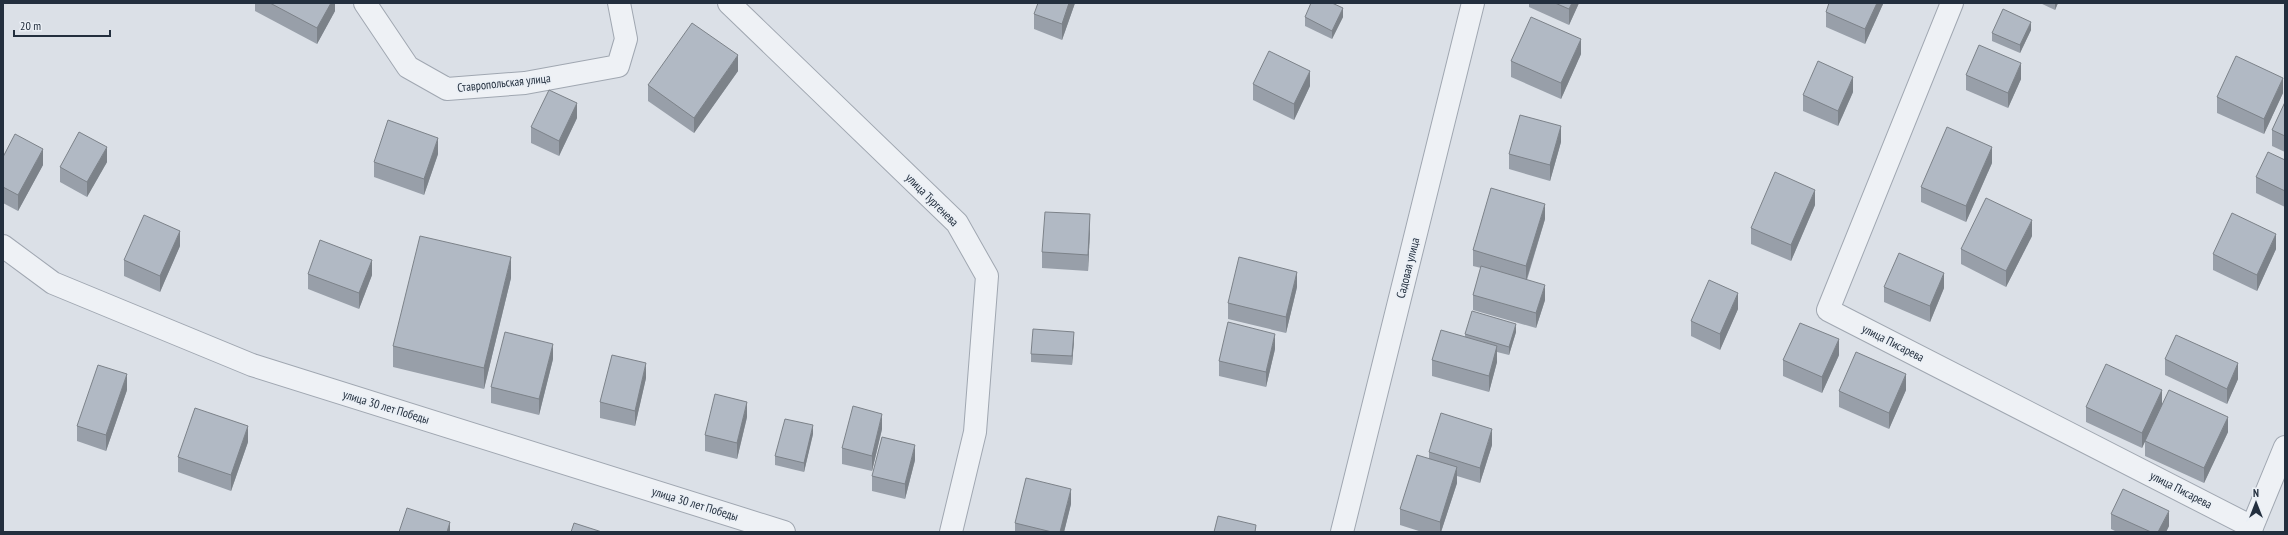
<svg xmlns="http://www.w3.org/2000/svg" width="2288" height="535" viewBox="0 0 2288 535" font-family="'PT Sans Narrow',sans-serif">
  <style>
    .lines { fill: none; stroke-linecap: round; stroke-linejoin: round }
    .street-casing { stroke: #a0a7b1; stroke-width: 24 }
    .street { stroke: #eef1f5; stroke-width: 22 }
    .wall { fill: #989fa9 }
    .shaded-wall { fill: #7c8289 }
    .building { fill: #b1b9c4; stroke: #7c8289 }
    .labels { text-anchor: middle; stroke-width: 3; stroke-linejoin: round; paint-order: stroke }
    .street-label { font-size: 12px; fill: #232f3e; stroke: #eaeff5 }
  </style>
  <rect width="100%" height="100%" fill="#dbe0e7"/>
  <g class="lines">
    <defs>
      <g id="street">
        <polyline points="365,3 408,67 447,89 525,83 618,66 626,39 619,3"/>
        <polyline points="729,3 957,223 987,276 975,432 951,532"/>
        <polyline points="1952,3 1828,310 2252,527"/>
        <polyline points="3,246 53,283 252,365 784,532"/>
        <polyline points="1342,532 1473,3"/>
        <polyline points="2250,532 2285,447"/>
      </g>
    </defs>
    <use href="#street" class="street-casing"/>
    <use href="#street" class="street"/>
  </g>
  <g class="wall">
    <polygon points="255,3 335,3 335,11 317,44 255,11"/>
    <polygon points="1075,3 1062,40 1034,29 1034,14"/>
    <polygon points="1529,3 1579,3 1569,25 1529,7"/>
    <polygon points="1883,3 1883,4 1865,44 1826,27 1826,12"/>
    <polygon points="2040,3 2058,3 2055,10"/>
    <polygon points="1305,17 1343,17 1332,39 1305,26"/>
    <polygon points="2031,30 2020,53 1992,41 1992,33"/>
    <polygon points="1581,54 1561,99 1511,77 1511,61"/>
    <polygon points="738,71 694,133 648,101 648,85"/>
    <polygon points="1966,75 2021,79 2008,108 1966,90"/>
    <polygon points="1253,84 1310,86 1294,120 1253,100"/>
    <polygon points="1853,92 1838,126 1803,111 1803,95"/>
    <polygon points="2283,93 2264,134 2217,113 2217,97"/>
    <polygon points="2285,102 2285,152 2272,146 2272,130"/>
    <polygon points="577,118 559,156 531,143 531,127"/>
    <polygon points="1561,142 1550,181 1509,169 1509,154"/>
    <polygon points="438,154 424,195 374,177 374,162"/>
    <polygon points="3,157 43,165 18,211 3,203"/>
    <polygon points="2285,160 2285,207 2256,193 2256,177"/>
    <polygon points="107,162 87,197 60,182 60,167"/>
    <polygon points="1992,163 1966,222 1921,202 1921,187"/>
    <polygon points="1815,205 1791,261 1751,244 1751,228"/>
    <polygon points="1545,219 1527,280 1545,300 1536,328 1473,310 1473,295 1481,268 1473,266 1473,250"/>
    <polygon points="1090,230 1088,271 1042,268 1042,252"/>
    <polygon points="2032,236 2006,287 1961,264 1961,249"/>
    <polygon points="180,246 160,292 124,276 124,260"/>
    <polygon points="2276,249 2257,291 2213,270 2213,254"/>
    <polygon points="308,274 372,275 359,309 308,289"/>
    <polygon points="511,278 484,389 393,367 393,346"/>
    <polygon points="1297,287 1286,333 1228,319 1228,303"/>
    <polygon points="1884,287 1944,288 1930,322 1884,302"/>
    <polygon points="1738,309 1720,350 1691,336 1691,321"/>
    <polygon points="1516,332 1509,355 1497,352 1497,362 1489,392 1432,376 1432,360 1465,337 1465,334"/>
    <polygon points="1074,340 1072,365 1031,362 1031,354"/>
    <polygon points="1275,349 1266,387 1219,376 1219,361"/>
    <polygon points="1839,355 1822,393 1783,376 1783,360"/>
    <polygon points="553,359 539,415 491,403 491,387"/>
    <polygon points="2165,359 2238,379 2227,404 2165,375"/>
    <polygon points="646,378 635,426 600,418 600,402"/>
    <polygon points="127,390 106,451 77,441 77,426"/>
    <polygon points="1906,390 1889,429 1839,407 1839,391"/>
    <polygon points="2162,405 2228,432 2204,483 2145,456 2145,441 2142,448 2086,422 2086,407"/>
    <polygon points="747,417 737,459 705,451 705,435"/>
    <polygon points="882,429 872,471 842,464 842,448"/>
    <polygon points="813,434 804,472 775,465 775,456"/>
    <polygon points="248,442 231,491 178,472 178,457"/>
    <polygon points="1492,445 1480,483 1457,476 1457,483 1441,532 1422,532 1400,525 1400,509 1429,459 1429,452"/>
    <polygon points="915,460 905,499 872,491 872,476"/>
    <polygon points="1071,504 1064,532 1015,532 1015,523"/>
    <polygon points="2111,514 2169,526 2166,532 2117,532 2111,529"/>
  </g>
  <g class="shaded-wall">
    <polygon points="331,3 335,3 335,11 317,44 317,28"/>
    <polygon points="1069,3 1075,3 1062,40 1062,24"/>
    <polygon points="1572,3 1579,3 1569,25 1569,9"/>
    <polygon points="1877,3 1883,3 1883,4 1865,44 1865,29"/>
    <polygon points="2055,3 2058,3 2055,10"/>
    <polygon points="1343,8 1343,17 1332,39 1332,31"/>
    <polygon points="2031,22 2031,30 2020,53 2020,45"/>
    <polygon points="1581,39 1581,54 1561,99 1561,83"/>
    <polygon points="738,55 738,71 694,133 694,118"/>
    <polygon points="2021,63 2021,79 2008,108 2008,93"/>
    <polygon points="1310,71 1310,86 1294,120 1294,104"/>
    <polygon points="1853,77 1853,92 1838,126 1838,111"/>
    <polygon points="2283,78 2283,93 2264,134 2264,119"/>
    <polygon points="577,103 577,118 559,156 559,141"/>
    <polygon points="1561,126 1561,142 1550,181 1550,165"/>
    <polygon points="438,138 438,154 424,195 424,179"/>
    <polygon points="107,147 107,162 87,197 87,182"/>
    <polygon points="1992,147 1992,163 1966,222 1966,206"/>
    <polygon points="43,149 43,165 18,211 18,195"/>
    <polygon points="1815,190 1815,205 1791,261 1791,245"/>
    <polygon points="1545,204 1545,219 1526,281 1526,266"/>
    <polygon points="1090,214 1090,230 1088,271 1088,255"/>
    <polygon points="2032,220 2032,236 2006,287 2006,271"/>
    <polygon points="180,231 180,246 160,292 160,276"/>
    <polygon points="2276,234 2276,249 2257,291 2257,275"/>
    <polygon points="511,257 511,278 484,389 484,368"/>
    <polygon points="372,260 372,275 359,309 359,293"/>
    <polygon points="1297,272 1297,287 1286,333 1286,317"/>
    <polygon points="1944,273 1944,288 1930,322 1930,306"/>
    <polygon points="1545,285 1545,300 1536,328 1536,313"/>
    <polygon points="1738,293 1738,309 1720,350 1720,334"/>
    <polygon points="1516,324 1516,332 1509,355 1509,347"/>
    <polygon points="1074,332 1074,340 1072,365 1072,356"/>
    <polygon points="1275,334 1275,349 1266,387 1266,372"/>
    <polygon points="1839,339 1839,355 1822,393 1822,377"/>
    <polygon points="553,344 553,359 539,415 539,399"/>
    <polygon points="1497,346 1497,362 1489,392 1489,376"/>
    <polygon points="646,363 646,378 635,426 635,411"/>
    <polygon points="2238,363 2238,379 2227,404 2227,389"/>
    <polygon points="127,374 127,390 106,451 106,435"/>
    <polygon points="1906,374 1906,390 1889,429 1889,413"/>
    <polygon points="2162,390 2162,406 2142,448 2142,433"/>
    <polygon points="747,402 747,417 737,459 737,443"/>
    <polygon points="882,414 882,429 872,471 872,456"/>
    <polygon points="2228,417 2228,432 2204,483 2204,468"/>
    <polygon points="813,425 813,434 804,472 804,463"/>
    <polygon points="248,426 248,442 231,491 231,475"/>
    <polygon points="1492,429 1492,445 1480,483 1480,468"/>
    <polygon points="915,445 915,460 905,499 905,484"/>
    <polygon points="1457,467 1457,483 1441,532 1440,532 1440,522"/>
    <polygon points="1071,489 1071,504 1064,532 1060,532"/>
    <polygon points="2169,511 2169,526 2166,532 2158,532"/>
    <polygon points="450,522 450,532 447,532"/>
  </g>
  <g class="building">
    <polygon points="270,3 331,3 317,28"/>
    <polygon points="1038,3 1069,3 1062,24 1034,14"/>
    <polygon points="1311,3 1332,3 1343,8 1332,31 1305,17"/>
    <polygon points="1555,3 1572,3 1569,9"/>
    <polygon points="1829,3 1877,3 1865,29 1826,12"/>
    <polygon points="2003,9 2031,22 2020,45 1992,33"/>
    <polygon points="1531,17 1581,39 1561,83 1511,61"/>
    <polygon points="692,23 738,55 694,118 648,85"/>
    <polygon points="1979,45 2021,63 2008,93 1966,75"/>
    <polygon points="1269,51 1310,71 1294,104 1253,84"/>
    <polygon points="2236,56 2283,78 2264,119 2217,97"/>
    <polygon points="1818,61 1853,77 1838,111 1803,95"/>
    <polygon points="549,90 577,103 559,141 531,127"/>
    <polygon points="2285,102 2285,136 2272,130"/>
    <polygon points="1520,115 1561,126 1550,165 1509,154"/>
    <polygon points="388,120 438,138 424,179 374,162"/>
    <polygon points="1947,127 1992,147 1966,206 1921,187"/>
    <polygon points="79,132 107,147 87,182 60,167"/>
    <polygon points="15,134 43,149 18,195 3,187 3,157"/>
    <polygon points="2268,152 2285,160 2285,191 2256,177"/>
    <polygon points="1775,172 1815,190 1791,245 1751,228"/>
    <polygon points="1491,188 1545,204 1526,266 1473,250"/>
    <polygon points="1986,198 2032,220 2006,271 1961,249"/>
    <polygon points="1045,212 1090,214 1088,255 1042,252"/>
    <polygon points="2232,213 2276,234 2257,275 2213,254"/>
    <polygon points="144,215 180,231 160,276 124,260"/>
    <polygon points="420,236 511,257 484,368 393,346"/>
    <polygon points="320,240 372,260 359,293 308,274"/>
    <polygon points="1899,253 1944,273 1930,306 1884,287"/>
    <polygon points="1239,257 1297,272 1286,317 1228,303"/>
    <polygon points="1481,266 1545,285 1536,313 1473,295"/>
    <polygon points="1709,280 1738,293 1720,334 1691,321"/>
    <polygon points="1472,311 1516,324 1509,347 1465,334"/>
    <polygon points="1228,322 1275,334 1266,372 1219,361"/>
    <polygon points="1800,323 1839,339 1822,377 1783,360"/>
    <polygon points="1033,329 1074,332 1072,356 1031,354"/>
    <polygon points="1441,330 1497,346 1489,376 1432,360"/>
    <polygon points="505,332 553,344 539,399 491,387"/>
    <polygon points="2176,335 2238,363 2227,389 2165,359"/>
    <polygon points="1856,352 1906,374 1889,413 1839,391"/>
    <polygon points="612,355 646,363 635,411 600,402"/>
    <polygon points="2106,364 2162,390 2142,433 2086,407"/>
    <polygon points="98,365 127,374 106,435 77,426"/>
    <polygon points="2169,390 2228,417 2204,468 2145,441"/>
    <polygon points="715,394 747,402 737,443 705,435"/>
    <polygon points="853,406 882,414 872,456 842,448"/>
    <polygon points="195,408 248,426 231,475 178,457"/>
    <polygon points="1441,413 1492,429 1480,468 1429,452"/>
    <polygon points="785,419 813,425 804,463 775,456"/>
    <polygon points="882,437 915,445 905,484 872,476"/>
    <polygon points="1417,455 1457,467 1440,522 1400,509"/>
    <polygon points="1026,478 1071,489 1060,532 1052,532 1015,523"/>
    <polygon points="2123,489 2169,511 2158,532 2151,532 2111,514"/>
    <polygon points="407,508 450,522 447,532 399,532"/>
    <polygon points="1218,516 1256,525 1255,532 1214,532"/>
    <polygon points="574,523 602,532 571,532"/>
  </g>
  <g class="labels">
    <g class="street-label">
      <text transform="translate(504 83) rotate(-6)" y="4">Ставропольская улица</text>
      <text transform="translate(932 200) rotate(45)" y="4">улица Тургенева</text>
      <text transform="translate(1408 268) rotate(-76)" y="4">Садовая улица</text>
      <text transform="translate(1893 343) rotate(27)" y="4">улица Писарева</text>
      <text transform="translate(386 407) rotate(17)" y="4">улица 30 лет Победы</text>
      <text transform="translate(2181 490) rotate(27)" y="4">улица Писарева</text>
      <text transform="translate(695 504) rotate(17)" y="4">улица 30 лет Победы</text>
    </g>
  </g>
  <rect width="2288" height="535" fill="none" stroke="#232f3e" stroke-width="8"/>
  <g transform="translate(2256 503)" stroke="#eaeff5" stroke-width="3" paint-order="stroke">
  <path d="M0-3L7 15L0 10L-7 15Z" fill="#232f3e"/>
  <text y="-6" font-size="11" font-weight="bold" text-anchor="middle" fill="#232f3e">N</text>
  </g>
  <path d="M14 30v6h96v-6" fill="none" stroke="#232f3e" stroke-width="2"/>
  <text x="20" y="30" font-size="12" fill="#232f3e" stroke="#eaeff5" stroke-width="3" paint-order="stroke">20 m</text>
</svg>
